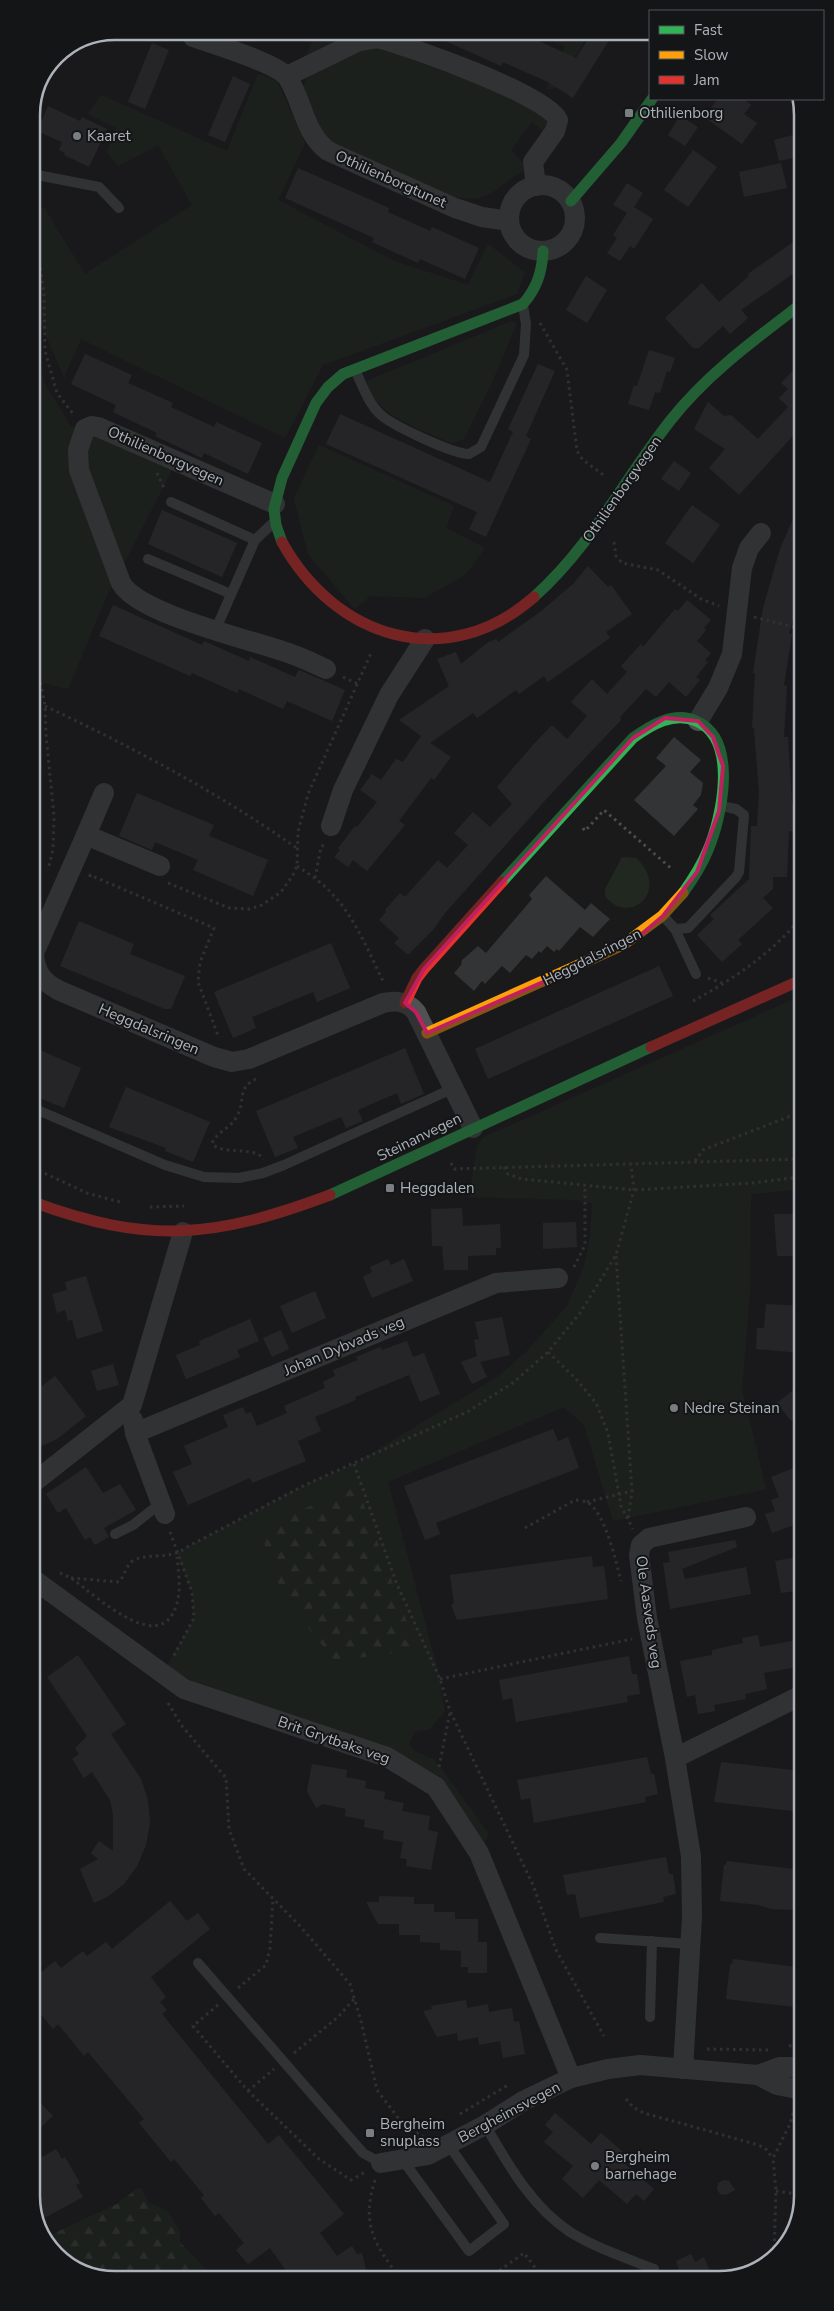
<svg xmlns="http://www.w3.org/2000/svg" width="834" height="2311" viewBox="0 0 834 2311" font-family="'Nunito Sans',sans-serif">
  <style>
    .green { fill: #212820 }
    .forest { fill: url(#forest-firs) }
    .building { fill: #333435 }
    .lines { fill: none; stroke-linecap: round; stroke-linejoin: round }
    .path { stroke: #4a4c4e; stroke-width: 3; stroke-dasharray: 2.5 4; stroke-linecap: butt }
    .lane { stroke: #4f5153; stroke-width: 10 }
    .street { stroke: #4f5153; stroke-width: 20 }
    .fast { stroke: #30b455; stroke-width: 11 }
    .slow { stroke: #ff9f0a; stroke-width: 11 }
    .jam { stroke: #e5322d; stroke-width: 11 }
    .marked { fill: none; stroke: #c12060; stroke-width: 4; stroke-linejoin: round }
    .poi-dot { fill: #7a7d82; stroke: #141517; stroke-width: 2 }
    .labels { text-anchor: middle; stroke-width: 4; stroke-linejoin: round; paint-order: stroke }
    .poi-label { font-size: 15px; fill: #adb3ba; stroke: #141517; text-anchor: start }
    .street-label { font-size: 15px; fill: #adb3ba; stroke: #141517 }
    .rim { fill: none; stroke: #adb3ba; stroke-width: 2.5 }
  </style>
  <defs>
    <pattern id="forest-firs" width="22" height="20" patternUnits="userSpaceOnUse" patternTransform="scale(1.25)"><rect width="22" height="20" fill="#212820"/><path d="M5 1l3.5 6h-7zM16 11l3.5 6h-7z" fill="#3f453e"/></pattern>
  </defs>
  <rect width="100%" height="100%" fill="#1a1a1b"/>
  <g class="green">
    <polygon points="532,33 590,33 555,88 546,90 565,46"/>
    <polygon points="315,35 351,35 304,60"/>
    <path d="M379,46L516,98L546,120V128L543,131L532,122L511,150L523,163V171C494,187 490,206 452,196L332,142L323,134L303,87L307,76L363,47Z"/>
    <polygon points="258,74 277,81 305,143 278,200 394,261 468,285 488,244 525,272 517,294 323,365 285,438 81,339 64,377 32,304 32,211 44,208 85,274 192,205 158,145 118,166 107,152 116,128 88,114 101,95 227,151"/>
    <polygon points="32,315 44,383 71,426 172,470 105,600 68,689 32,680"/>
    <path d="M512,321L517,323L492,382L464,439L451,443C424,430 372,415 367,381Z"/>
    <polygon points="319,445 454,506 446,528 485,548 465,575 424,598 370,596 355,609 308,554 294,498"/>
    <path d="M622,857L636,858C671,891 629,927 605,896V889Z"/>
    <polygon points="801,996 801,1189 751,1194 750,1291 742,1390 766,1489 613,1521 584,1425 564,1407 388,1482 440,1679 441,1694 445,1711 430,1729 415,1732 409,1744 415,1751 435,1760 489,1834 479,1853 436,1787 163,1673 194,1618 192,1592 177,1554 187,1547 303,1486 354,1464 499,1376 528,1350 567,1306 584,1266 590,1238 592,1203 578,1200 469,1197 477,1147 482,1138"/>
  </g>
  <g class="forest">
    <polygon points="356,1483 417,1650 335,1661 283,1597 260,1531"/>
    <polygon points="138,2188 142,2189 148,2202 167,2211 180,2231 180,2242 214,2279 110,2280 60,2259 46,2237 117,2204"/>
  </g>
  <g class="building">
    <polygon points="614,32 573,98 548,82 503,62 501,66 430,34 521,33 576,58 592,33"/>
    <polygon points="152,43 169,50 145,109 128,102"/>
    <polygon points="233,76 250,84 225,142 208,135"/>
    <polygon points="718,99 744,99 751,105 744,114 757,123 742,144 704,117"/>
    <polygon points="48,106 80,121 82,117 107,129 89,167 64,155 65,153 59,150 62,142 37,131"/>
    <polygon points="680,116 698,127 685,146 668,135"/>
    <polygon points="793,135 798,157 779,161 774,140"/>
    <polygon points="693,150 717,167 688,207 664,190"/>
    <polygon points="781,163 787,188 744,197 739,172"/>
    <polygon points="298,168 389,208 388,212 430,231 432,227 479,248 465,279 420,259 418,263 372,242 374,238 285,198"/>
    <polygon points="627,183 643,193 634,207 653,219 634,249 630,246 620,261 607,253 617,238 613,235 627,213 613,205"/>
    <polygon points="793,242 800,252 800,269 741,310 748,318 730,334 723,326 699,348 693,348 665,318 702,283 719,302 749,276 748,274"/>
    <polygon points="586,276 607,290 587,323 566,310"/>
    <polygon points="649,350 675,358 670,372 667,371 660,393 655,392 649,410 628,404 634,385 637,386"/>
    <polygon points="85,354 132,375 128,383 173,403 171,407 214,427 216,422 262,443 248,474 204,453 202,458 155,436 157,433 113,412 116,405 71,384"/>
    <polygon points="800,363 800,428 739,495 709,468 725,449 694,429 708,402 724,416 731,415 758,439 788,407 779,398 788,389 781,383"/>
    <polygon points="538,364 555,371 526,436 531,439 486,537 469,529 477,512 326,444 340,414 490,482 513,432 508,429"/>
    <polygon points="674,461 691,473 679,491 661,479"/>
    <polygon points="800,503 800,594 789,634 792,634 784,685 787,686 784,737 788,737 792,804 796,804 794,831 789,831 787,877 773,877 773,889 763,898 773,908 738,940 742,944 722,962 697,935 714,919 710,915 749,879 751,826 757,826 759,793 754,728 752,728 755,673 753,673 763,608 780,549"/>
    <polygon points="692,505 720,525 693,563 665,543"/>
    <polygon points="162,510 237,543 222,577 148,544"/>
    <polygon points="588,566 608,587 611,585 632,614 606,632 610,638 548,682 544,676 519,694 516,690 477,718 473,713 430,743 451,757 434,780 431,778 399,821 405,825 367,871 353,860 348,867 334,857 340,850 338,848 355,826 357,827 377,802 360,790 372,774 381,780 396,759 403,762 421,736 399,720 449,686 437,659 456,652 461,664 487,643 496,639 498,642 540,612 573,584"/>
    <polygon points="687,600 711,620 704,628 706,630 697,641 711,653 705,660 708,662 696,677 700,680 686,697 669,682 656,697 646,689 620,717 621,720 549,796 445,913 433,930 408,955 394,943 399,938 379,920 386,912 385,910 400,893 405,897 438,860 447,868 468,845 454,833 473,812 490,827 512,804 497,787 532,746 552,725 567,739 587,716 571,702 592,679 607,694 627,672 621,666 641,644 643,647 675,609 678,611"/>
    <polygon points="113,605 202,645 204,641 249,661 250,657 295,677 299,670 345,690 332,721 287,701 283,709 239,689 237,693 192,673 190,676 99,636"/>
    <polygon points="674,737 701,760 690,772 703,783 701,795 693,805 698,809 674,836 634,800 666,766 656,758"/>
    <polygon points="137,793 214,825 209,836 268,860 253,896 193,870 198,860 155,842 152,850 119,836"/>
    <polygon points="546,876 585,910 591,903 610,919 593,937 580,927 559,951 557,949 554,952 547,946 541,953 539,951 532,959 526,955 510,973 502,966 485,984 482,981 474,991 454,973 461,965 462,960 478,946 486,953 532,899 529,895"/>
    <polygon points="79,921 134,944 130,954 185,976 171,1009 165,1009 60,966"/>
    <polygon points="331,943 350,988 317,1002 313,992 252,1017 256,1028 233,1038 214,992"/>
    <polygon points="659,966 673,996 488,1079 475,1049"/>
    <polygon points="33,1047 81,1068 64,1108 35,1096 40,1086 33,1083"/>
    <polygon points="405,1048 424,1094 401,1104 397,1093 358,1110 363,1121 346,1128 341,1117 293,1137 298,1148 275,1157 256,1111"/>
    <polygon points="126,1087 210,1122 193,1162 165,1151 166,1148 109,1127"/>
    <polygon points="462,1208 463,1226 500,1224 501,1248 496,1248 496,1255 468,1256 468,1270 444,1270 442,1246 432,1246 431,1209"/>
    <polygon points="774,1214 800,1214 801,1256 777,1256"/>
    <polygon points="576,1222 577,1247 543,1249 543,1223"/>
    <polygon points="388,1259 391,1265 404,1259 413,1281 372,1298 363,1277 372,1272 370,1267"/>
    <polygon points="86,1276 103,1331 77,1339 72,1320 68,1321 65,1310 57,1313 52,1294 67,1290 65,1282"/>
    <polygon points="315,1291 326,1318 292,1333 280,1306"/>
    <polygon points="766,1304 802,1306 802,1353 756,1349 757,1328 764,1328"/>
    <polygon points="502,1317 510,1355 480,1362 487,1377 472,1384 461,1362 477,1356 474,1340 479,1339 475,1322"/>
    <polygon points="250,1319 259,1341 237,1350 240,1357 186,1379 176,1355 200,1345 199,1341"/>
    <polygon points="281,1330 289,1349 272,1357 263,1338"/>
    <polygon points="407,1341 413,1357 424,1353 440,1394 420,1402 409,1375 355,1397 356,1400 315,1417 321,1431 298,1441 306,1461 252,1483 250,1478 188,1505 173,1472 192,1464 184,1446 228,1427 223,1415 243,1407 246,1414 251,1412 257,1426 287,1413 284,1406 325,1388 323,1382 335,1376 333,1370 358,1360 356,1357 380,1347 382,1350"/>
    <polygon points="113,1364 119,1385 97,1391 91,1371"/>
    <polygon points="55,1376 86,1416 57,1439 33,1450 33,1393"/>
    <polygon points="802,1383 802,1413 791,1421 777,1403"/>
    <polygon points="553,1429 558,1441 568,1437 579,1468 436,1523 440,1534 425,1540 404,1486"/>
    <polygon points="86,1467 103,1493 120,1484 136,1510 104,1528 109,1537 95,1545 90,1537 85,1540 66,1508 58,1513 46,1494"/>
    <polygon points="794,1468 796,1472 802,1470 802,1522 772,1533 765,1514 775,1511 771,1500 779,1497 771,1477"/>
    <polygon points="735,1540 737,1547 682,1569 685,1579 746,1567 751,1594 670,1609 663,1563 670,1562 668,1552"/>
    <polygon points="592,1556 593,1567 604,1566 608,1599 457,1620 451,1605 454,1603 450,1575"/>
    <polygon points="802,1556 802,1590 781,1593 775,1561"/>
    <polygon points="758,1635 760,1647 802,1639 802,1666 764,1673 767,1689 745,1694 746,1699 714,1705 715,1711 698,1714 695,1695 687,1697 680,1661 712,1655 712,1650 743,1643 742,1638"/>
    <polygon points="78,1655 126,1724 111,1734 141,1779 148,1800 150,1823 146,1845 137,1866 124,1884 107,1897 94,1903 80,1869 98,1859 91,1853 99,1841 113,1851 113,1814 110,1800 92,1772 84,1778 72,1759 79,1754 75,1748 87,1736 47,1677"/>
    <polygon points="629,1656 632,1674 637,1674 640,1694 627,1696 628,1702 516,1722 512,1698 503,1700 499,1680"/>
    <polygon points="647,1757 651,1774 654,1774 658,1794 645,1797 646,1802 534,1823 530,1798 521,1800 517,1780"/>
    <polygon points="721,1762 802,1771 802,1812 714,1802"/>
    <polygon points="312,1764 347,1770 346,1777 366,1781 365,1788 385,1792 384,1799 404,1803 402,1811 430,1816 428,1830 438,1832 431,1870 406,1866 407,1859 400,1858 403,1842 383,1839 384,1831 364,1827 365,1820 345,1816 346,1809 323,1804 316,1808 307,1791"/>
    <polygon points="666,1857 669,1874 673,1874 676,1894 663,1897 664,1902 580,1918 575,1894 567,1895 563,1875"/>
    <polygon points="727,1861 802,1870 802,1910 771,1909 759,1905 720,1901 724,1865 726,1865"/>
    <polygon points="379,1896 414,1897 414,1904 434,1904 434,1912 455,1912 455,1919 478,1919 478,1942 487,1942 487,1973 468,1973 468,1967 461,1967 461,1951 440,1950 440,1943 420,1942 420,1935 399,1935 399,1924 378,1924 366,1902 379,1902"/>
    <polygon points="170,1901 187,1921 198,1913 210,1929 151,1977 166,1997 160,2002 167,2010 162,2014 268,2144 279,2135 344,2214 320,2233 337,2256 352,2246 357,2254 362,2253 368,2278 292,2279 270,2248 248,2264 236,2250 244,2243 219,2213 215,2216 201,2198 204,2195 174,2159 171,2162 139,2123 144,2119 88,2052 84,2056 58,2024 53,2029 34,2006 34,1978 55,1961 61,1968 83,1951 87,1956 106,1942 112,1949"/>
    <polygon points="733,1959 797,1967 797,1971 799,1972 795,2007 726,1999 730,1964 732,1964"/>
    <polygon points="466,2000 467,2008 488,2004 489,2012 512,2008 514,2022 519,2021 525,2054 503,2058 500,2041 479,2045 478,2037 458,2041 457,2033 437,2037 423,2011 432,2009 431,2006"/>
    <polygon points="34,2096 53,2116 34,2133"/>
    <polygon points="555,2113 591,2144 601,2133 623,2152 618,2158 654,2189 644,2201 636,2194 627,2204 599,2180 583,2198 562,2179 573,2166 544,2142 553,2132 545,2125"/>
    <polygon points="56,2149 62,2159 65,2157 80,2183 76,2185 83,2197 37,2222 34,2218 34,2199 42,2194 34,2180 34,2162"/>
    <polygon points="724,2180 729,2181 735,2190 726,2195 720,2194 717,2189 718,2183"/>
    <polygon points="691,2254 695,2262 704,2257 712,2277 660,2277 679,2269 676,2261"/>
  </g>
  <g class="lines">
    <g class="path">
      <polyline points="32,210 44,294 45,351 57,393 74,415"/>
      <polyline points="540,323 567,370 577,451 583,460 605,476"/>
      <polyline points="157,473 165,490"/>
      <polyline points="614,542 616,556 622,563 658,570 701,599 719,606"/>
      <polyline points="754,617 801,629"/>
      <polyline points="32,638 45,706 46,735 54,816 53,849 48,870"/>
      <polyline points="343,677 358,684"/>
      <polyline points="801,692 801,727"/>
      <path d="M45,706C132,747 219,793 298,849"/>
      <polyline points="583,828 585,831 604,810 673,870"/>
      <path d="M297,866C311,875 325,885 336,898C357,922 370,955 384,983"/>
      <polyline points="90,877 90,875 214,928 200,962 198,982 219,1038"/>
      <polyline points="315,878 321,847 325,844"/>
      <polyline points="168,883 229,908 250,909 262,905 281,892 293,875 297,866 298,832 308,794 372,651"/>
      <polyline points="708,978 725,984"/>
      <path d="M693,1001C732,980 772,953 801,918"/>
      <path d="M256,1079C236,1089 246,1100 237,1116C231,1128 218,1131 212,1143C220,1156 253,1145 264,1159"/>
      <polyline points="695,1161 703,1150 801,1112"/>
      <polyline points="451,1163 454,1169 801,1159"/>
      <polyline points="504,1167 508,1174 522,1179 634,1190 752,1183 801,1177"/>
      <polyline points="33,1168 87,1193 120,1202"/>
      <polyline points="150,1207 184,1206"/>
      <polyline points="616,1256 632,1491 628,1519"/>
      <polyline points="574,1267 585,1245 585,1185"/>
      <polyline points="548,1352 576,1379 596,1403 608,1433 621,1506 633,1529"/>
      <polyline points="354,1464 396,1582 440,1679 450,1711 533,1885 556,1950 604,2036"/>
      <polyline points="587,1502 632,1491"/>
      <path d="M525,1528L575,1500C578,1500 584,1501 587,1502C605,1512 616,1561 621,1581"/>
      <polyline points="170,1532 192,1592 194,1618 172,1659"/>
      <path d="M60,1573L71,1578C99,1598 170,1666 179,1592C180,1581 178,1568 177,1557"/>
      <path d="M71,1578L119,1582C125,1576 126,1564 134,1560C152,1552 168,1561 187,1547L303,1486L469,1411L514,1382L548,1352L580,1313L616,1255L634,1190L631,1164"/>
      <polyline points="440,1679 632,1639"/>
      <polyline points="168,1703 182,1726 226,1778 229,1829 244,1869 300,1926 350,1984 361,2021 377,2090 402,2123 423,2137"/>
      <polyline points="439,1767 450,1712"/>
      <polyline points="238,1988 266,1965 270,1948 273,1899"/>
      <polyline points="218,2005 193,2026 248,2091 319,2159 351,2180 365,2172"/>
      <polyline points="789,2046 803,2043"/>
      <polyline points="707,2049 768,2050"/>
      <polyline points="294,2053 338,2017 354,1999"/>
      <polyline points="248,2091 274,2069"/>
      <polyline points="626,2099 633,2107 644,2113 755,2144 765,2148 773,2158"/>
      <polyline points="460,2114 508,2085"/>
      <path d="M375,2180C361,2224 374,2244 400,2278"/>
      <polyline points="776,2191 803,2195"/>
      <polyline points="774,2254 776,2191 773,2158 790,2124 795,2107"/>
      <polyline points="489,2278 524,2253 543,2278"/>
    </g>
    <g class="lane">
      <polyline points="32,174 99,187 119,208"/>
      <path d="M355,370C362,384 368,403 380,414C391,425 453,454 469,454L481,447L524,355L526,324L523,305"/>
      <polyline points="171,502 255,540"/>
      <polyline points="148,559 231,594"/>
      <polyline points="215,631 255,540 273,523"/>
      <polyline points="663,916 675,929 688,928 736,877 739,872 744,815 736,809 721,806"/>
      <polyline points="675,929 696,974"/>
      <polyline points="33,1108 165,1165 204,1177 239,1178 263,1173 284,1165 454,1088"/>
      <polyline points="115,1534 133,1525 161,1503"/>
      <polyline points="600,1938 690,1944"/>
      <polyline points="198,1963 363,2153 381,2163"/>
      <polyline points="650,2017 652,1941"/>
      <path d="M485,2125C508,2164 531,2206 570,2232C596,2248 626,2258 654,2269"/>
      <polyline points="402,2159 469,2251 504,2224 448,2144"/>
    </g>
    <g class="street">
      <path d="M193,37C211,43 279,64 288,78C303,102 304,133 328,151L455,208L482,217L509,221"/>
      <path d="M287,76L359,41L378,38C408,46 548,95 558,120L555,131L533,162L536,186"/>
      <circle cx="542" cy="218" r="33"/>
      <path d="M275,504L98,427L92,426L85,429L78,450L79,470L121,583C139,615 254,640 291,654C303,658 315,664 326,669"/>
      <polyline points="698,721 718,688 732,654 742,568 749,548 761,533"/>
      <polyline points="331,826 343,790 389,695 425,639"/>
      <polyline points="86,835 104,793"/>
      <path d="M160,866L86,835L34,953C35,972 42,981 58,990L214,1057L232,1062L249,1059L383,1003C396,1000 407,1001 416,1012L473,1128"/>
      <polyline points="133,1420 135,1433 165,1514"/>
      <polyline points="135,1433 496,1283 558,1278"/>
      <polyline points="33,1483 132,1405 183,1232"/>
      <polyline points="33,1579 184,1689 387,1757 436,1787 479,1853 571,2078"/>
      <polyline points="675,1758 802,1695"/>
      <polyline points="683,2069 692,1917 691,1856 675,1758 647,1618 639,1555 641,1545 649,1538 746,1517"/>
      <polyline points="758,2075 780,2067 803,2067"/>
      <polyline points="381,2163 428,2155 485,2125 523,2101 571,2078 608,2069 640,2065 758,2075 777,2085 803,2090"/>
    </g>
    <g class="fast">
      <polyline points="571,201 621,143 652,99"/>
      <path d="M282,542L276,525L274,509L282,478L316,403L328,387L343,374L523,304C537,288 542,272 543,251"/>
      <path d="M534,597C592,545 623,481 670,421C706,375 754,340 800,305"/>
      <path d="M502,882L633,738C651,725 674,711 696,721C739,739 722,817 708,850C702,865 693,879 683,893"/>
      <polyline points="330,1195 651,1047"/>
    </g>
    <polyline class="slow" points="427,1033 623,945 662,916 683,893"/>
    <g class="jam">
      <path d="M282,542C335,638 446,674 534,597"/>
      <polyline points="405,1003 417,978 424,969 502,882"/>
      <polyline points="651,1047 801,980"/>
      <path d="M33,1202C149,1245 215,1238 330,1195"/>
    </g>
  </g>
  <path d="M0 0H834V2311H0ZM665,718L698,721L713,737L723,766L719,811L697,872L663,916L643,933L559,975L427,1033L416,1012L405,1003L424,969L633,738Z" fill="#1a1a1b" fill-opacity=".55" fill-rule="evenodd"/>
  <path class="marked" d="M665,718L698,721L713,737L723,766L719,811L697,872L663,916L643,933L559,975L427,1033L416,1012L405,1003L424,969L633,738Z"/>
  <g class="poi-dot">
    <rect x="624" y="108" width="10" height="10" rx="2.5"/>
    <circle cx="77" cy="136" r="5"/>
    <rect x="385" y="1183" width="10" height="10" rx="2.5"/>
    <circle cx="674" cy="1408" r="5"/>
    <rect x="365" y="2128" width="10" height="10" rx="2.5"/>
    <circle cx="595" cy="2166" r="5"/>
  </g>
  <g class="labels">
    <g class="poi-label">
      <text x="639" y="118">Othilienborg</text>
      <text x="87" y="141">Kaaret</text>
      <text x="400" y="1193">Heggdalen</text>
      <text x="684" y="1413">Nedre Steinan</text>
      <text x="380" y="2129">Bergheim<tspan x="380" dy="17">snuplass</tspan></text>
      <text x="605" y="2162">Bergheim<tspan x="605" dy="17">barnehage</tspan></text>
    </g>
    <g class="street-label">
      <text transform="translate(391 179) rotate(24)" y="5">Othilienborgtunet</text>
      <text transform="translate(166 456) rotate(24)" y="5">Othilienborgvegen</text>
      <text transform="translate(622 489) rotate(-55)" y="5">Othilienborgvegen</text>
      <text transform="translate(592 957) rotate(-27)" y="5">Heggdalsringen</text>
      <text transform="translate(149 1029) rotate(23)" y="5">Heggdalsringen</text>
      <text transform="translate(419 1137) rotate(-26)" y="5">Steinanvegen</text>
      <text transform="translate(344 1346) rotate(-23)" y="5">Johan Dybvads veg</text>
      <text transform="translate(649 1612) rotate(82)" y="5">Ole Aasveds veg</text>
      <text transform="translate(334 1740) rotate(19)" y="5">Brit Grytbaks veg</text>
      <text transform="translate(509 2112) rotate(-28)" y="5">Bergheimsvegen</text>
    </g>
  </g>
  <path d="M0 0H834V2311H0ZM115 40H719A75 75 0 0 1 794 115V2196A75 75 0 0 1 719 2271H115A75 75 0 0 1 40 2196V115A75 75 0 0 1 115 40Z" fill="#141517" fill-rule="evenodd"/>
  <path class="rim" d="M115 40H719A75 75 0 0 1 794 115V2196A75 75 0 0 1 719 2271H115A75 75 0 0 1 40 2196V115A75 75 0 0 1 115 40Z"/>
  <rect x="649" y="10" width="175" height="90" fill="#141517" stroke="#515458"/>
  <rect x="659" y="26" width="25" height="8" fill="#30b455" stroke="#515458"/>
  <text x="694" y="35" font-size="15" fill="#adb3ba">Fast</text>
  <rect x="659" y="51" width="25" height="8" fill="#ff9f0a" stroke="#515458"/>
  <text x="694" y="60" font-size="15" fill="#adb3ba">Slow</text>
  <rect x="659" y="76" width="25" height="8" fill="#e5322d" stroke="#515458"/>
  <text x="694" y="85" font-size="15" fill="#adb3ba">Jam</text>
</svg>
